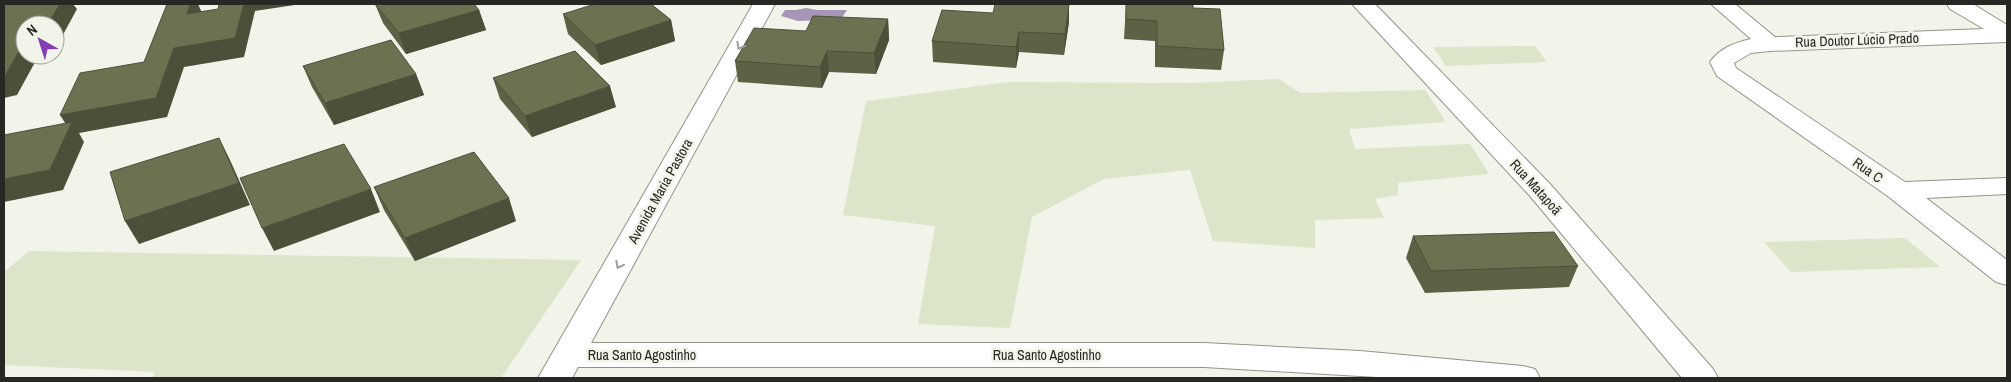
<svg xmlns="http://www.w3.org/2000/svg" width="2011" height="382" viewBox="0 0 2011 382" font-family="'Archivo Narrow',sans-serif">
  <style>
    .green { fill: #dce4c9 }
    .water { fill: #a595b6 }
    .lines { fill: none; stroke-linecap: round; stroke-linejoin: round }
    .minor-casing { stroke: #91948a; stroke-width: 2 }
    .minor { fill: #fff; fill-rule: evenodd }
    .wall { fill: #5b6246 }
    .shaded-wall { fill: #4a5039 }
    .building { fill: #6a7251; stroke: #4a5039 }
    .oneway { stroke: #9e9e9c }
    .labels { text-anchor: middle; stroke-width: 5; stroke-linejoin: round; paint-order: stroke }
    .street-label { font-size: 14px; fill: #272824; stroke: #f1f4e9 }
  </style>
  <rect width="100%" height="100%" fill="#f1f4e9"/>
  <g class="green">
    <polygon points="1535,46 1547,62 1446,66 1433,47"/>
    <polygon points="1279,79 1300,93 1425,90 1446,122 1349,129 1355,149 1470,144 1489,174 1398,183 1398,195 1375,199 1384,218 1315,220 1315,248 1213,241 1190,170 1104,179 1032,217 1010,328 918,324 935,226 843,215 866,101 1008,82 1194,83"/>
    <polygon points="1905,238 1940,267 1791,272 1764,242"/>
    <polygon points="29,251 581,260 501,378 152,378 155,372 4,365 4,272"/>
  </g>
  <polygon class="water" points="806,8 816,10 847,10 841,19 798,21 781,16 785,10 796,10"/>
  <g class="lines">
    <defs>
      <g id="minor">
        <polygon points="753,4 775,4 591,343 1204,343 1360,351 1523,366 1535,369 1540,378 1394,378 1204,367 578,367 572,378 538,378"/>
        <polygon points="1352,4 1375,4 1550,184 1713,369 1718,378 1682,378 1530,196"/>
        <path d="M1711,4H1735L1775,37L1984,29L1950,9L1947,4H1973L2007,25V42L1770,51L1751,53L1734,63L1736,68L1905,182L2007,178V194L1926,198L2007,260V285L1996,282L1889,197L1717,76L1710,62C1720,48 1734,43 1751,39Z"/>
      </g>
    </defs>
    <use href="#minor" class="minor-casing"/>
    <use href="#minor" class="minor"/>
  </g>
  <g class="wall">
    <polygon points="375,4 479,10 486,30 406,54 383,23"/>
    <polygon points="1069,4 1069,22 1064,55 1019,52 1016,68 933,62 932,41 993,13"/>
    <polygon points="1126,4 1193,4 1193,8 1224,50 1221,70 1155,67 1155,41 1124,39"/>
    <polygon points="563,14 671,20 675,41 601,65 568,34"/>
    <polygon points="888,19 889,40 876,74 829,72 822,88 738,82 735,61 806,31"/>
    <polygon points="303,66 416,74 424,95 334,125 312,87"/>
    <polygon points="493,78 616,107 532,137 500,99"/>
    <polygon points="374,187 516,221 415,261 384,210"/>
    <polygon points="1413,236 1578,266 1569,287 1425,293 1406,258"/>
  </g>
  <g class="shaded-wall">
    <polygon points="60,4 73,4 77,9 59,42 55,43 55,25 42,25"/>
    <polygon points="190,4 198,4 202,13 187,14"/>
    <polygon points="244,4 301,4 255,11 244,57 184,67 167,117 79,133 84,142 63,190 4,202 4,179 69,129 60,115 174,48"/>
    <polygon points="1069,4 1069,22 1064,55 1065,34"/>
    <polygon points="479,10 486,30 406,54 399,33"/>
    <polygon points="888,19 889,40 876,74 874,53"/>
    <polygon points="671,20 675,41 601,65 595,45"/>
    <polygon points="1019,32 1019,52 1016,68 1016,47"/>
    <polygon points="25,41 25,55 39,55 17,95 4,98 4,76"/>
    <polygon points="827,51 829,72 822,88 820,67"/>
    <polygon points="416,74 424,95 334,125 325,103"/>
    <polygon points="610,86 616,107 532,137 525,116"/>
    <polygon points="219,138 230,160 250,205 139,244 125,221"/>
    <polygon points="371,189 380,212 274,251 262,228"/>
    <polygon points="509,198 516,221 415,261 405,238"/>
  </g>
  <g class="building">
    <polygon points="4,4 60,4 48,24 42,25 25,25 25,41 5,76 4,76"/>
    <polygon points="167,4 190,4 187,14 218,9 219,4 244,4 235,38 174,48 156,98 60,115 80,73 144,62"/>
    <polygon points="375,4 474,4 479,10 399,33"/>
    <polygon points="595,4 651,4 671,20 595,45 563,14"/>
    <polygon points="995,4 1069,4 1065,34 1019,32 1016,47 932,41 942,10 993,13"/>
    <polygon points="1126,4 1193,4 1193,8 1220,9 1224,50 1157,46 1157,21 1126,19"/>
    <polygon points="813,16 888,19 874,53 827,51 820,67 735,61 754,28 806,31"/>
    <polygon points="391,40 416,74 325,103 303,66"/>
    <polygon points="575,51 610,86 525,116 493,78"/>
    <polygon points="72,122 50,170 4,179 4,135"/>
    <polygon points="219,138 239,183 125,221 110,172"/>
    <polygon points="344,144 371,189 262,228 240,178"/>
    <polygon points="474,152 509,198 405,238 374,187"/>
    <polygon points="1554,232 1578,266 1431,271 1413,236"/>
  </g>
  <defs><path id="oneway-chevron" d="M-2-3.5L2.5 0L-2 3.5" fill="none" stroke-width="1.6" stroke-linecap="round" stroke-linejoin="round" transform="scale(1.25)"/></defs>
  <g class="oneway">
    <use href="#oneway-chevron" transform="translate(740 46) rotate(119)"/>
    <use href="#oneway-chevron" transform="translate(619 265) rotate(119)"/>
  </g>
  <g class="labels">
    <g class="street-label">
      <text transform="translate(1857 40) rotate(-2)" y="5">Rua Doutor Lúcio Prado</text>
      <text transform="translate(1868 170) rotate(35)" y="5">Rua C</text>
      <text transform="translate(1536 187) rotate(48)" y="5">Rua Matapoã</text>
      <text transform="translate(660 191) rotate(-61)" y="5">Avenida Maria Pastora</text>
      <text x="642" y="360">Rua Santo Agostinho</text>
      <text x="1047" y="360">Rua Santo Agostinho</text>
    </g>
  </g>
  <rect width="2011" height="382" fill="none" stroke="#272824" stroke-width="10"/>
  <g transform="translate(40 40) rotate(321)"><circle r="24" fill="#f1f4e9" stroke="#a0a29a"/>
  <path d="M0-4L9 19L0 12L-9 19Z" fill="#823fb3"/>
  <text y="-8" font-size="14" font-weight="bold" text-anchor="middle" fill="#272824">N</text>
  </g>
</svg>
